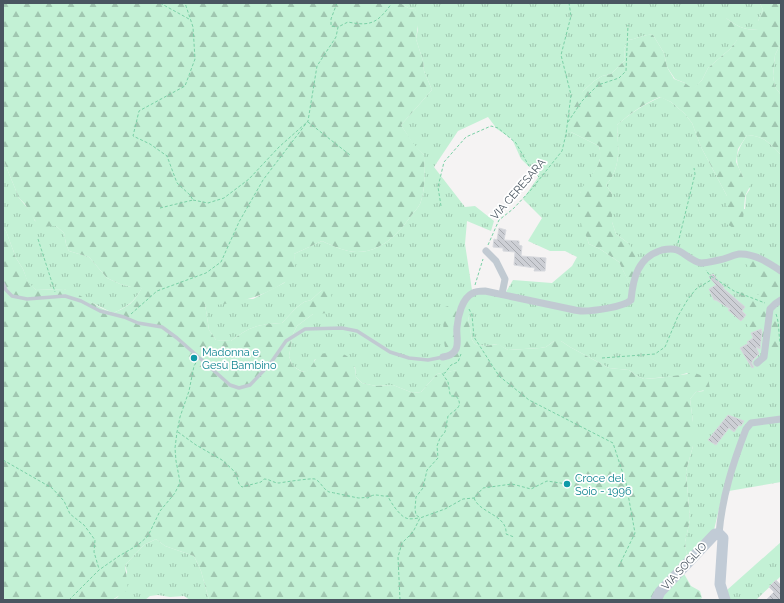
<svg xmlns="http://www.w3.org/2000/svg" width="784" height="603" viewBox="0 0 784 603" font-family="Raleway,sans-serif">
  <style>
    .grass { fill: url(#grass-tufts); fill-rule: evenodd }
    .forest { fill: url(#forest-firs) }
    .building { fill: url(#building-back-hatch); stroke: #d7d9de }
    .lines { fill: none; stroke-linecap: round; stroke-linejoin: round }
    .path { stroke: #7ad0a6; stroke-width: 1; stroke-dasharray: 3 2; stroke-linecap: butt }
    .lane { stroke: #c1cad2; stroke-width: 3.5 }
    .street { stroke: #c1cad2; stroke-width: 7 }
    .secondary { stroke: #c1cbd6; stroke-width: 11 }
    .culture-dot { fill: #0f9aa8; stroke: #fff; stroke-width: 1.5 }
    .labels { text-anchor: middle; stroke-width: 3.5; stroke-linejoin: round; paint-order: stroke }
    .street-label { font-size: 11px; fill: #4a5661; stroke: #fff }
    .culture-label { font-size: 11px; fill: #0d838f; stroke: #fff; text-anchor: start }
  </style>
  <defs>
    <pattern id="grass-tufts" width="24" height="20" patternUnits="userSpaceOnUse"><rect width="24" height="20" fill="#c3f1d5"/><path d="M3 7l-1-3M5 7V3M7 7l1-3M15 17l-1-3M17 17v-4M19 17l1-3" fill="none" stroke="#a0c6b0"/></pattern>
    <pattern id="forest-firs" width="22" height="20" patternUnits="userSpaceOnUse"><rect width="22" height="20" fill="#c3f1d5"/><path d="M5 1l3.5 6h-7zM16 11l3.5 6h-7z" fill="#a0c6b0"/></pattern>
    <pattern id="building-back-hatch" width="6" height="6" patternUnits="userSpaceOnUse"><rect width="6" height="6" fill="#cdcfd5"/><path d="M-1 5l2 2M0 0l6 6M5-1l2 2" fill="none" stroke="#a8abb0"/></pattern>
  </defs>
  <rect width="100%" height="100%" fill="#f5f3f3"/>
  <g class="grass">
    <path d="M400,3H760L763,10L758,21V29C744,31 737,26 726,18L738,39L730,49L708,68L702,80L693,90L685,83L675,79L667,67L664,53L653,35C642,34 639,39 628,40L624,49L625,60L611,74L602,76L594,81L583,91L571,132L599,146L601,155L598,166L580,193L586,235L589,244L600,249L619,262L632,288L628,243L616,234L612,222V194L606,185C622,167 618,147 617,125C631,113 644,104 661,97L671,102L684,113L692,123L701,147L727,196L728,209H745L746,195L750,189C736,164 731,160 747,135C764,136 770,143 781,155V482L723,492L714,530L687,558L685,542L690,520L686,471L693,446V422L690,399L696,392L704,391L687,373L677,376L644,379L637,376L629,370L609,368L570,347L561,341H554L546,347L540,348L508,350L497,344L485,346L475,344L472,340L468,316L458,370L437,374L421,392L413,393L393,385L376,386L362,383L356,377L355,367L315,359C310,373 305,376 292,365L289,356L293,334L297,326L313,314L322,290L311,300L304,302L296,308L282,323C257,325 252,325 231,341L216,340L209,330L205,304L202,300L253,299L284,283L295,266L294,254L322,241C333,246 346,252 357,252C381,252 398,234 411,216C414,212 418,208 420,204C426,189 424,171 424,155L413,144L401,125L432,90L424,71L423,61L416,39L418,29L415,9L408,8ZM488,117L497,129L512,139L521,159L539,176L523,199L542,218L528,241L550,251H565L577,257L572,266L552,283L513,280L503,297L472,290L465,244L467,221L491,231L494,221L475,206L465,207L434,167L458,131Z"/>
    <polygon points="781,43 781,95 775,87 773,76 775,55"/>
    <path d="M3,159L19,198L31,212L35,221L56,226L64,233L66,244L69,251L89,257L107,278L120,284L131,287L143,286C135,301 129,306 113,313L64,289L36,290L28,283L23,269L16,258L6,231L3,227Z"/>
    <polygon points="156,539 165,546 194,556 201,571 209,600 190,600 184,596 170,597 158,595 150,596 145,600 113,600 118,597 127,572 125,565 144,545"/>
    <polygon points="781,542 781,576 756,600 730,600 727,590"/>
  </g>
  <g class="forest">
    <path d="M3,3H400L408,8L415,9L419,18L416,39L423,61L424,71L432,90L401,125L413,143L424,155C424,171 426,189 420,204C418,208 414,212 411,216C398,234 381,252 357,252C346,252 333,246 322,241L294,254C295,261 297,269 292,275C289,280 282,284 277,287C257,298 238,303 215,305L208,300H203L205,304L209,330L216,340L231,341C252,325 257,325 282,323L296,308L304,302L311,300L322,290L331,292L332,303L329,313L313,314L297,326L293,334L289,356L292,365C309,380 310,366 319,354C339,350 355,352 356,377L362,383L376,386L393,385L413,393L421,392L437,374L457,370C453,364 447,358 446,351C442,337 443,321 445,307L458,303L464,305L468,316L472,340L475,344L485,346L498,344L508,350L540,348L546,347L554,341H561L570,347L609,368L629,370L637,376L644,379L658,378L695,373L708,378L710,389L696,392L690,399L693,422V446L686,471L690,520L685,542L687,558L652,600H209L201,571L194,556L165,546L156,539L144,545L125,565L128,590L112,600H3V227L6,231L16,258L23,269L28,282L36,290L64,289L74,292L101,308L113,313C128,307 135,302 142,287H131L120,284L107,278L89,257L69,251L66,244L64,233L56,226L39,227L25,204L19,198L3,159Z"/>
    <path d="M760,3H781V43L775,55L773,76L775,87L781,95V155C770,143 764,136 747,135L738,149L736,162L743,177L751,182C750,187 748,190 746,194C744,199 744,214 743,220L733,228L727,224V196L701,147L692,123L684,113L671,102L660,97C643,104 631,113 617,125C618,147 622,167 606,185L612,194V222L616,234L628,243L635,252L638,271L632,289L619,262L600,249L589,244C587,237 583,230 581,223C579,215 577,201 580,193C587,174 605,169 599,146L571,132L569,121L572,111L583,91L594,81L602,76L611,74L625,60L624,49L628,40C639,39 642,34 653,35L664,53L667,67L674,79L685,83L693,89L702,80L708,68L730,49L737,40C726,37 723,35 718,24L726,18C737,26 744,31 758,29V21L763,10Z"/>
    <path d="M753,251L781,272V353L770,348L766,341L748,327L744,306L739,292L758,295L763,289C756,275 745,270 744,254Z"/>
    <polygon points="683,572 691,586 700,591 702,598 699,600 660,600"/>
  </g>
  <g class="building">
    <polygon points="499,228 506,230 504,240 519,241 519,245 522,246 521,256 546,258 545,271 534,271 535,268 514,265 515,252 503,251 503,248 493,247 494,239 497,240"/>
    <polygon points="713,274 724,288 723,288 745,307 742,311 746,315 741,321 728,310 730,309 716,300 714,300 709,289 716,285 709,277"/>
    <polygon points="761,329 762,332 760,349 756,347 759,354 752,361 752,364 754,367 752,368 740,348 749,343 747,342 753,338 751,333"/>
    <polygon points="728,415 744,421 741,426 739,425 734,432 729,428 716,445 708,440"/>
    <polygon points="776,580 781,585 781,600 766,600 774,592 769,587"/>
  </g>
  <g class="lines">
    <g class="path">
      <polyline points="160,3 189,19"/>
      <polyline points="337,3 331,19 331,26 337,27"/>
      <polyline points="308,122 350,155"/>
      <polyline points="568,122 582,101 598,85 619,78 626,71 628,25"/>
      <polyline points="193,200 208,203 224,198 249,179 279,147 306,123"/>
      <polyline points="441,206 438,187 444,162 466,137 491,126 498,128 516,143 529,166 539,177"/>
      <polyline points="160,208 193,200 190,195 177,183 167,156 150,144 133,136 139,111 185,86 195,59 193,27 185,3"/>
      <polyline points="38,239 55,292"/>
      <polyline points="678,243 695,174 694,168"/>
      <polyline points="488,245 499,220 513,209 530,191 562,151 566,134 571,95 561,55 571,16 569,3"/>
      <polyline points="711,276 734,291 765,303"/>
      <polyline points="475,285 483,259"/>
      <polyline points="469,309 472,315 474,337 499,376 529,400 613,443 626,483 635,533 618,568"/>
      <path d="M131,314L157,291L206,273L221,262L239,222L263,180L308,121L317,66L336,37L338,27L348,22C372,27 378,22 392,3"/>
      <path d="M776,314C780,325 778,336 781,347"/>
      <polyline points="602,358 655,354 665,347 678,316 688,299 696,289 711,280 710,276 706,270"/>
      <path d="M178,432L196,445L222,460L232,469L236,474L239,484L242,487L261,482L264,479C270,479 273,483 279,483C285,482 311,478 315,479C321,482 323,489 329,492C331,492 357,498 359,498C362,498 364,497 368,498C375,492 380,497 388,496C390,502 401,517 406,518C410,520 416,518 420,518"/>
      <polyline points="3,460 52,488 64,501 70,514 84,525 95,540 94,552 99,569"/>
      <path d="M474,498C479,513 508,515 506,534L514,537"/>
      <path d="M419,517L416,515L415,509L416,497L423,488L427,470L438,458L437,446L440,438L445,432L448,416C454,410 465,407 456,396H451L450,394L448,382L442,373H445L451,365L458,362L461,354"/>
      <polyline points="69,600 99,570 119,556 138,545 148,536 160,511 175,493 180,482 176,461 175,448 177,432 180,417 189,391 194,366 197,361"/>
      <polyline points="400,600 398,557 402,543 413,532 420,518 445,509 463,499 474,498 483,488 512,484 531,489 547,481 567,484"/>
    </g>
    <polyline class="lane" points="3,283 6,290 12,296 27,299 65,296 81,301 100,311 124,317 138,323 162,327 177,338 230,385 239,388 250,385 270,364 286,341 305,329 342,328 357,331 390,352 409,358 428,360 443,357"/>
    <g class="street">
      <polyline points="486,251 496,261 505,279 502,294"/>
      <path d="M443,357C448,356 453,355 456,349C459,343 456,334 457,327C458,316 462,298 473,293C476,291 482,291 485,291L570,309C574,310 578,311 583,311C593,311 624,307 631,300C633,278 638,257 662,250C667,249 672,248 677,250C685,253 691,261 701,263C706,263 714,261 719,260C726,259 733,255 739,254C754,253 769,263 781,271"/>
      <polyline points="757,363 764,357 770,309 775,304 781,300"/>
      <path d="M719,534C722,497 733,463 746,429L751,423L781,419"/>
    </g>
    <polyline class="secondary" points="656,600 660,592 715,534 719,534 723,538 720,584 725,600"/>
  </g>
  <g class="culture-dot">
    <circle cx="194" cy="358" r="4"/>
    <circle cx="567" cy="484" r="4"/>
  </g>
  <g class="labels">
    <g class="street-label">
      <text transform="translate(518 189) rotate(-49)" y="4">VIA CERESARA</text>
      <text transform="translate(684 566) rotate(-47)" y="4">VIA SOGLIO</text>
    </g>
    <g class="culture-label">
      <text x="202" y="356">Madonna e<tspan x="202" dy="13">Gesù Bambino</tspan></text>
      <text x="575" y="482">Croce del<tspan x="575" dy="13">Soio - 1996</tspan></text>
    </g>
  </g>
  <rect width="784" height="603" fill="none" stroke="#4a5661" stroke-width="8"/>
</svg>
